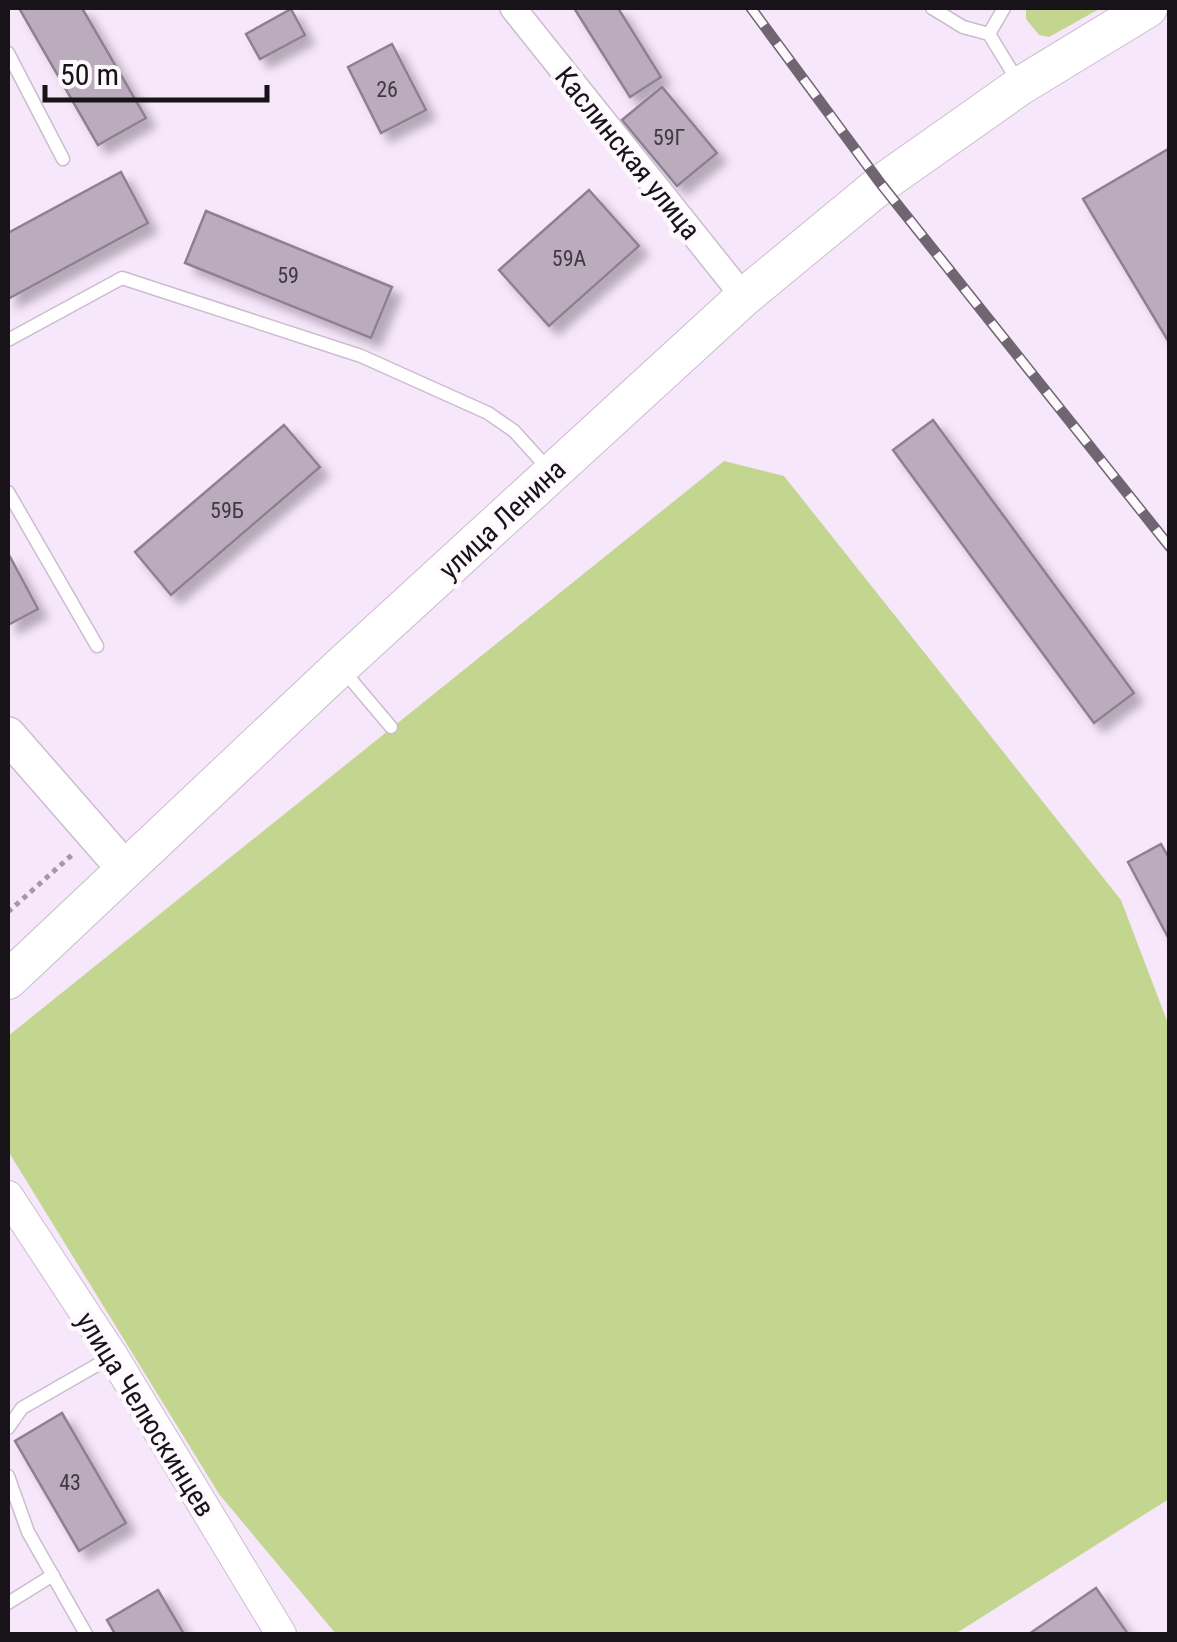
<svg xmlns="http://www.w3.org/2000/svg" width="1177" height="1642" viewBox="0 0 1177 1642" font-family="'Roboto Condensed',sans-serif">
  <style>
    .green { fill: #c3d690 }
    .building { fill: #baabbd; stroke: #8e7f91; stroke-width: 2.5; filter: url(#shadow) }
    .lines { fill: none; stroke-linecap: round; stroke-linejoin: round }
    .service-casing { stroke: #ccbccf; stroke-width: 15 }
    .minor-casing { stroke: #ccbccf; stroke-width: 28 }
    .tertiary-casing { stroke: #ccbccf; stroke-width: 32 }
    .secondary-casing { stroke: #ccbccf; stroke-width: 38 }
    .primary-casing { stroke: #ccbccf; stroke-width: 40 }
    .path { stroke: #a497a7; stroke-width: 5; stroke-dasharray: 5 5; stroke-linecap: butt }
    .service { stroke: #fff; stroke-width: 12 }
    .minor { stroke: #fff; stroke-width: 25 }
    .tertiary { stroke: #fff; stroke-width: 30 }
    .secondary { stroke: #fff; stroke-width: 35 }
    .primary { stroke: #fff; stroke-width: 38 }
    .rail-casing { stroke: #706672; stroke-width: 11 }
    .rail { stroke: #fdf9fd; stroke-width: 8; stroke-dasharray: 22; stroke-linecap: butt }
    .labels { text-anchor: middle; stroke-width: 9; stroke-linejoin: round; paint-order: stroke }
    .number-label { font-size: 22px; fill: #403842 }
    .street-label { font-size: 28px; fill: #181219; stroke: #fdf9fd }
  </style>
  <defs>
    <filter id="shadow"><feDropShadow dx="9" dy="9" stdDeviation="5" flood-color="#0004"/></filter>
  </defs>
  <rect width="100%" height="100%" fill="#f7e7fb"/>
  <g class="green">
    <polygon points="1026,8 1101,8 1049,37 1039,35 1026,19"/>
    <polygon points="724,461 784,476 1121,900 1169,1026 1169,1499 955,1634 336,1634 219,1494 8,1151 8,1036"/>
  </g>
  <g class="building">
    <polygon points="19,8 82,8 146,118 98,145"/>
    <polygon points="574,8 618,8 661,77 630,97"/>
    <polygon points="291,9 305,35 260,59 246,34"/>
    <polygon points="392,44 426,110 381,133 348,67"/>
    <polygon points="662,87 717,153 677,186 622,120"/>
    <polygon points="1170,148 1170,344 1083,199"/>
    <polygon points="121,172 148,223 8,299 8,233"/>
    <polygon points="589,190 639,246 549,326 499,270"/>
    <polygon points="206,211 392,287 371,338 185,263"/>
    <polygon points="933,420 1134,693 1094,723 893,450"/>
    <polygon points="284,425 320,467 171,595 135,552"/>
    <polygon points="8,553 38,609 8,625"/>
    <polygon points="1161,844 1170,860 1170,941 1128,862"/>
    <polygon points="62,1413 126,1523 79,1551 15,1441"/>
    <polygon points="1096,1588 1128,1634 1029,1634"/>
    <polygon points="158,1590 184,1634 115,1634 107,1620"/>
  </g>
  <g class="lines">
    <defs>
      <g id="service">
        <polyline points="932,8 963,27 989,34 1019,83"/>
        <polyline points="989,34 1004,8"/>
        <polyline points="8,53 63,159"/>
        <polyline points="8,340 122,278 361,356 488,413 514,431 551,472"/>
        <polyline points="8,492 97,646"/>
        <polyline points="342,669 391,727"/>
        <polyline points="8,1428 22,1408 111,1357"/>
        <polyline points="8,1476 28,1532 86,1634"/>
        <polyline points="8,1603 53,1575"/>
      </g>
      <polyline id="minor" points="513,8 744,297"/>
      <polyline id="tertiary" points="8,1196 113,1356 281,1634"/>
      <polyline id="secondary" points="8,735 125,869"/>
      <polyline id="primary" points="8,980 340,667 744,297 881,184 1020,86 1148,8"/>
    </defs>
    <use href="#service" class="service-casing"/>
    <use href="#minor" class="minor-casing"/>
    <use href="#tertiary" class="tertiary-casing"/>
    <use href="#secondary" class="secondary-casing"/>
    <use href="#primary" class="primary-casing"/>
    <polyline class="path" points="8,912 73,854"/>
    <use href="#service" class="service"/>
    <use href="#minor" class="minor"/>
    <use href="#tertiary" class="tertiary"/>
    <use href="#secondary" class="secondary"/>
    <use href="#primary" class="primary"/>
    <defs>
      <polyline id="rail" points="751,8 881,184 1170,547"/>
    </defs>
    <use href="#rail" class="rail-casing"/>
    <use href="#rail" class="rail"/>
  </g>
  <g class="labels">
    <g class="number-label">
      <text x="387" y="97">26</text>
      <text x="669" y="145">59Г</text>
      <text x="569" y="266">59А</text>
      <text x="288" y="283">59</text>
      <text x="227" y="518">59Б</text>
      <text x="70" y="1490">43</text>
    </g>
    <g class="street-label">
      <text transform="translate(628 153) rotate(51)" y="10">Каслинская улица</text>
      <text transform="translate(502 519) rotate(-43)" y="10">улица Ленина</text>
      <text transform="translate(146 1414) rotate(58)" y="10">улица Челюскинцев</text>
    </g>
  </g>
  <rect width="1177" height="1642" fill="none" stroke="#181219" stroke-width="20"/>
  <path d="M45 85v15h222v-15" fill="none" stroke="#181219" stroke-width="5"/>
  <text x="60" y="85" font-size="30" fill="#181219" stroke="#fdf9fd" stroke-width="8" paint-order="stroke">50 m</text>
</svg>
